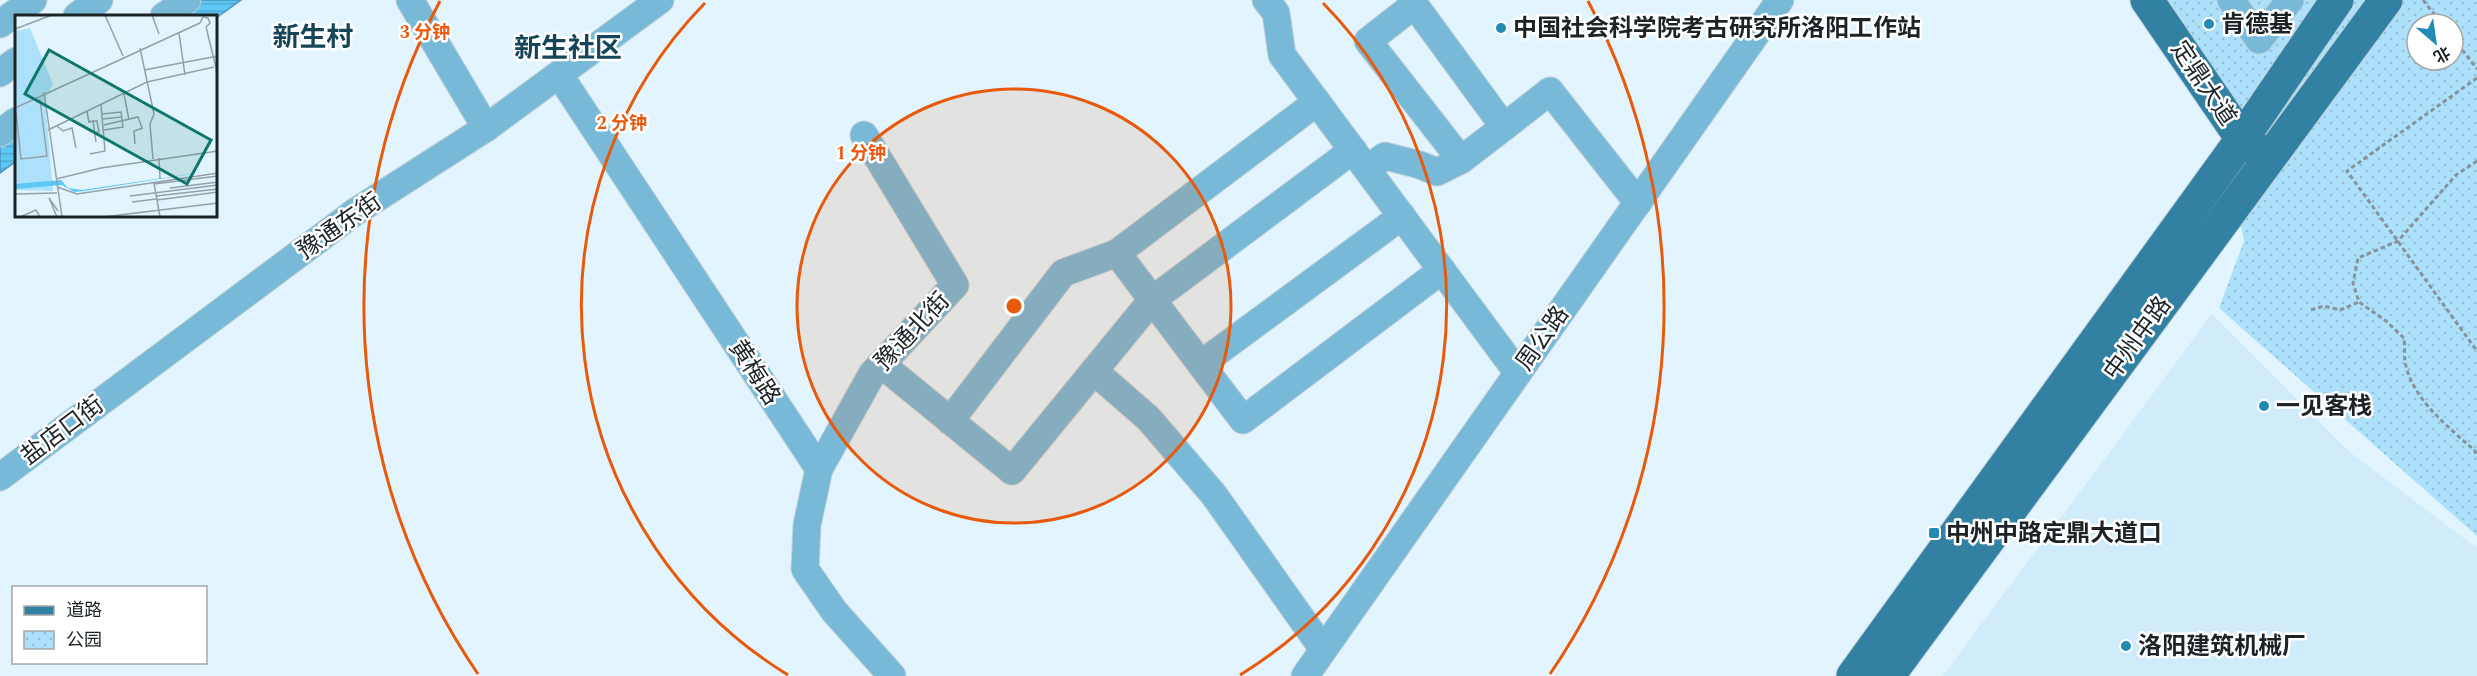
<svg xmlns="http://www.w3.org/2000/svg" width="2477" height="676" viewBox="0 0 2477 676" font-family="Spectral,'Noto Sans SC',serif">
  <style>
    .built { fill: #d0ebf9 }
    .park { fill: url(#park-dots); fill-rule: evenodd }
    .water { fill: url(#water-rules); stroke: #4a96b8; stroke-width: 1.5 }
    .lines { fill: none; stroke-linecap: round; stroke-linejoin: round }
    .minor-casing { stroke: #becfd7; stroke-width: 29 }
    .major-casing { stroke: #becfd7; stroke-width: 35 }
    .path { stroke: #86939a; stroke-width: 3; stroke-dasharray: 4.5 3; stroke-linecap: butt }
    .minor { stroke: #78b9d8; stroke-width: 27 }
    .major { stroke: #3381a2; stroke-width: 33 }
    .ring { fill: none; stroke: #e8590c; stroke-width: 3 }
    .poi-dot { fill: #238ab3; stroke: #fff; stroke-width: 2 }
    .labels { text-anchor: middle; stroke-width: 5; stroke-linejoin: round; paint-order: stroke }
    .poi-label { font-size: 24px; font-weight: bold; fill: #1c2327; stroke: #fff; text-anchor: start }
    .street-label { font-size: 24px; fill: #1c2327; stroke: #fff }
    .quarter-label { font-size: 27px; font-weight: bold; fill: #164559; stroke: #fff }
    .inset-road { fill: none; stroke: #93a1a8; stroke-width: 1.5 }
    .view { fill: #0f766e; fill-opacity: 0.15; stroke: #0f766e; stroke-width: 3 }
    .inset-edge { fill: none; stroke: #1c2327; stroke-width: 3 }
    .centre { fill: #e8590c; stroke: #fff; stroke-width: 3 }
    .ring-label { font-size: 18px; text-anchor: middle; font-weight: bold; fill: #e8590c; stroke: #fff; stroke-width: 5; stroke-linejoin: round; paint-order: stroke }
  </style>
  <defs>
    <pattern id="park-dots" width="8" height="8" patternUnits="userSpaceOnUse" patternTransform="scale(1.5)"><rect width="8" height="8" fill="#ade1fb"/><path d="M2 2h.1M6 6h.1" fill="none" stroke="#94c1d7" stroke-width="1.8" stroke-linecap="round"/></pattern>
    <pattern id="water-rules" width="6" height="5" patternUnits="userSpaceOnUse" patternTransform="scale(1.5)"><rect width="6" height="5" fill="#5dc7f6"/><path d="M0 2.5h6" fill="none" stroke="#50abd3"/></pattern>
  </defs>
  <rect width="100%" height="100%" fill="#e2f5fe"/>
  <polygon class="built" points="2212,314 2347,450 2477,548 2477,676 1943,676"/>
  <path class="park" d="M2162,0H2477V536L2219,308L2244,241L2211,75ZM2417,24H2453V60H2417Z"/>
  <g class="water">
    <polygon points="200,0 241,0 216,18 178,16"/>
    <polygon points="16,131 16,161 0,173 0,142"/>
  </g>
  <g class="lines">
    <defs>
      <g id="minor">
        <polyline points="410,0 486,128"/>
        <polyline points="1266,0 1276,13 1282,55 1518,373"/>
        <polyline points="1411,0 1504,127 1550,91 1638,203"/>
        <polyline points="2231,0 2259,40 2290,0"/>
        <polyline points="1414,5 1368,41 1461,160 1504,127"/>
        <polyline points="77,16 99,0"/>
        <polyline points="164,16 187,0"/>
        <polyline points="0,24 33,0"/>
        <polyline points="0,73 16,61"/>
        <polyline points="560,76 819,469 807,525 805,569 834,611 892,676"/>
        <polyline points="1317,102 1117,253 1243,420 1442,270"/>
        <polyline points="0,133 16,121"/>
        <polyline points="1367,169 1385,156 1420,165 1437,172 1461,160"/>
        <polyline points="881,364 1012,471 1152,300 1353,150"/>
        <polyline points="1201,364 1402,216"/>
        <polyline points="1094,371 1149,419 1214,495 1323,649"/>
        <polyline points="950,421 1063,273 1117,253"/>
        <polyline points="819,469 872,374 955,285 864,135"/>
        <polyline points="0,477 355,212 486,128 660,0"/>
        <polyline points="1305,676 1780,0"/>
      </g>
      <g id="major">
        <polyline points="2147,0 2242,139 2258,150"/>
        <polyline points="1853,676 2242,139 2337,0"/>
        <polyline points="1888,676 2386,0"/>
      </g>
    </defs>
    <use href="#minor" class="minor-casing"/>
    <use href="#major" class="major-casing"/>
    <g class="path">
      <polyline points="2423,0 2442,24"/>
      <polyline points="2453,38 2477,69"/>
      <polyline points="2477,78 2347,171 2477,351"/>
      <path d="M2477,161L2456,175L2398,241L2358,258L2353,283L2359,302L2386,321L2404,338C2405,346 2404,355 2405,362C2413,401 2448,426 2475,451L2477,457"/>
      <polyline points="2311,310 2324,306 2340,310 2359,302"/>
    </g>
    <use href="#minor" class="minor"/>
    <use href="#major" class="major"/>
  </g>
  <circle cx="1014" cy="306" r="217" fill="#e8590c" fill-opacity=".12"/>
  <g class="ring">
    <circle cx="1014" cy="306" r="217"/>
    <path d="M788 675A433 433 0 0 1 705 3M1323 3A433 433 0 0 1 1240 675"/>
    <path d="M478 674A650 650 0 0 1 440 1M1588 1A650 650 0 0 1 1550 674"/>
  </g>
  <g class="poi-dot">
    <circle cx="2209" cy="24" r="6"/>
    <circle cx="1501" cy="28" r="6"/>
    <circle cx="2264" cy="406" r="6"/>
    <rect x="1928" y="527" width="12" height="12" rx="3"/>
    <circle cx="2126" cy="646" r="6"/>
  </g>
  <g class="labels">
    <g class="poi-label">
      <text x="2221" y="32">肯德基</text>
      <text x="1513" y="36">中国社会科学院考古研究所洛阳工作站</text>
      <text x="2276" y="414">一见客栈</text>
      <text x="1946" y="541">中州中路定鼎大道口</text>
      <text x="2138" y="654">洛阳建筑机械厂</text>
    </g>
    <g class="street-label">
      <text transform="translate(2204 83) rotate(56)" y="8">定鼎大道</text>
      <text transform="translate(339 226) rotate(-35)" y="8">豫通东街</text>
      <text transform="translate(912 331) rotate(-47)" y="8">豫通北街</text>
      <text transform="translate(1542 338) rotate(-55)" y="8">周公路</text>
      <text transform="translate(2137 338) rotate(-54)" y="8">中州中路</text>
      <text transform="translate(755 372) rotate(57)" y="8">黄梅路</text>
      <text transform="translate(62 430) rotate(-37)" y="8">盐店口街</text>
    </g>
    <g class="quarter-label">
      <text x="313" y="46">新生村</text>
      <text x="568" y="57">新生社区</text>
    </g>
  </g>
  <g transform="translate(15 15)">
    <rect width="202" height="202" fill="#e2f5fe"/>
    <path d="M15,13L38,69L30,84L38,176L0,175V16Z" fill="#ade1fb"/>
    <path d="M202,155L69,176L59,177L47,170L0,174V169L46,165L53,173L67,175Z" fill="#5dc7f6"/>
    <path class="inset-road" d="M90,0L108,41M137,0L144,19M185,8L188,2L193,3L195,8L191,12M191,12L203,61M0,14L37,0M164,18L170,60M125,33L139,99L135,109L138,144M129,55L203,41M29,77L47,202M109,79L114,105M0,93L185,8M1,97L6,144L32,141L25,85L21,87M72,97L74,107L78,106L81,127M87,99L106,97L108,112L89,115M88,104L106,102M78,106H82L84,117L79,118M89,110L123,102L127,113M42,111L48,116L57,113L61,133M33,115L132,67L199,52M120,129L119,116L128,113M75,139L90,136L86,90M144,143L145,164M41,164L86,153L203,136M139,168L145,202M139,169L203,161M42,172L62,179L203,158M155,173L203,167M0,179L42,178M115,181L203,170M141,181L203,174M142,185L203,177M117,187L141,184M5,202L21,195L25,202M42,202L34,183L43,196M88,202L203,188"/>
    <path class="view" d="M34,35L196,125L172,169L10,79Z"/>
    <rect width="202" height="202" class="inset-edge"/>
  </g>
  <circle cx="1014" cy="306" r="9" class="centre"/>
  <g class="ring-label">
    <text x="425" y="38">3 分钟</text>
    <text x="622" y="129">2 分钟</text>
    <text x="861" y="159">1 分钟</text>
  </g>
  <rect x="12" y="586" width="195" height="78" fill="#ffffff" stroke="#a4a7a9" stroke-width="1.5"/>
  <rect x="24" y="606" width="30" height="9" fill="#3381a2" stroke="#a4a7a9" stroke-width="1.5"/>
  <text x="66" y="616" font-size="18" fill="#1c2327">道路</text>
  <rect x="24" y="631" width="30" height="18" fill="url(#park-dots)" stroke="#a4a7a9" stroke-width="1.5"/>
  <text x="66" y="646" font-size="18" fill="#1c2327">公园</text>
  <g transform="translate(2435 42) rotate(151)"><circle r="28" fill="#ffffff" stroke="#a4a7a9" stroke-width="1.5"/>
  <path d="M0-4.5L10 22L0 15L-10 22Z" fill="#238ab3"/>
  <text y="-9" font-size="16" font-weight="bold" text-anchor="middle" fill="#1c2327">北</text>
  </g>
</svg>
